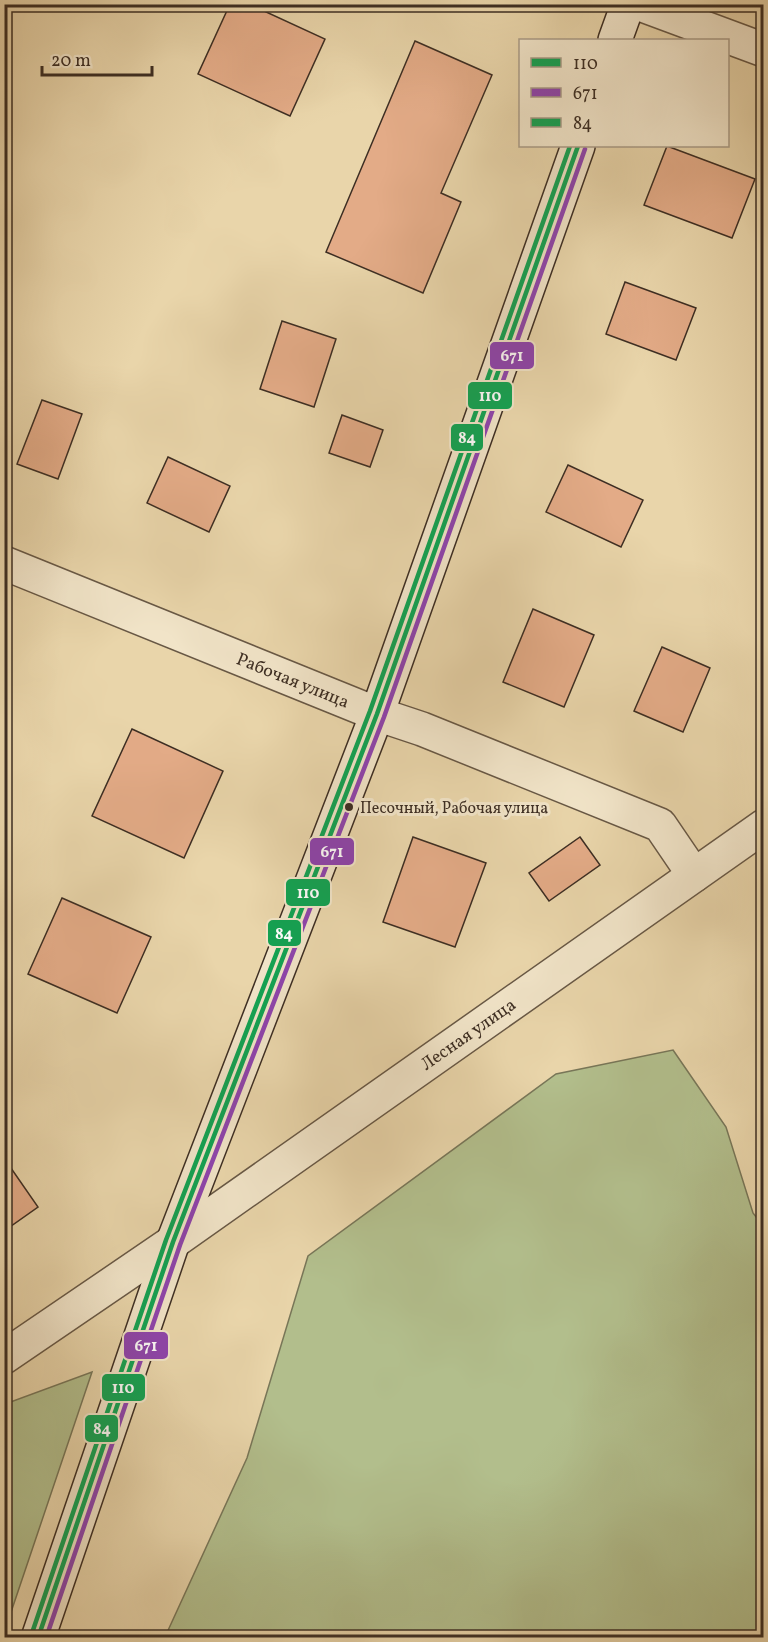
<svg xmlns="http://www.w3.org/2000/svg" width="768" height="1642" viewBox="0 0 768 1642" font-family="Vollkorn,serif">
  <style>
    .green { fill: #b2be8c; stroke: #787658; stroke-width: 1.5 }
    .building { fill: #e3ab87; stroke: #3d2e23; stroke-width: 1.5 }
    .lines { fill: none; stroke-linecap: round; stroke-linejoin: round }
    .street-casing { stroke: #685845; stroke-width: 36 }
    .secondary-casing { stroke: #3d2e23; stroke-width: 36 }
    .street { stroke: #f1e4c8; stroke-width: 33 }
    .secondary { stroke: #f1e4c8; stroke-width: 33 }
    .bus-1-casing { stroke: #f1e4c8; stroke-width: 9 }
    .bus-2-casing { stroke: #f1e4c8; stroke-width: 9 }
    .bus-3-casing { stroke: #f1e4c8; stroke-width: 9 }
    .bus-1 { stroke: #12a252; stroke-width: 4.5 }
    .bus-2 { stroke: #8e44ad; stroke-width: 4.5 }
    .bus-3 { stroke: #12a252; stroke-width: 4.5 }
    .bus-dot { fill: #3d2e23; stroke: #f1e4c8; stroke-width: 2 }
    .labels { text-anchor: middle; stroke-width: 6; stroke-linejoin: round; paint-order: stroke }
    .bus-label { font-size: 16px; fill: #3d2e23; stroke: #f1e4c8; text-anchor: start }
    .street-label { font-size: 18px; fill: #3d2e23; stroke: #f1e4c8 }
    .line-badge { stroke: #f1e4c8; stroke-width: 2 }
    .badge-label { font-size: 16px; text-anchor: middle; font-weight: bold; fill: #fff }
  </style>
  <rect width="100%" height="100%" fill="#e9d5aa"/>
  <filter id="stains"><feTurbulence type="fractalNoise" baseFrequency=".00333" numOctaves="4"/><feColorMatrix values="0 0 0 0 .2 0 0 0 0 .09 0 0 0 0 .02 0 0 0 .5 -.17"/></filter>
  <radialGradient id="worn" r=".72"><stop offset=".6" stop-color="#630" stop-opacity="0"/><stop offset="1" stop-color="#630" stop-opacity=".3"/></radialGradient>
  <g class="green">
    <polygon points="673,1050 726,1127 753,1213 763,1226 763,1637 165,1637 247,1458 308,1256 556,1074"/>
    <polygon points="92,1372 5,1630 5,1404"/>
  </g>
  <g class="building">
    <polygon points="230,4 249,4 325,39 290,116 198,74"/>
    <polygon points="415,41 492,75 441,193 461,202 423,293 326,252"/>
    <polygon points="667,146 755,179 732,238 644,205"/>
    <polygon points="625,282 696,308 676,360 606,334"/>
    <polygon points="282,321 336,339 314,407 260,389"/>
    <polygon points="42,400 82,414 58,479 17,464"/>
    <polygon points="342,415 383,430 370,467 329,453"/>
    <polygon points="168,457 230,486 209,532 147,503"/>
    <polygon points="568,465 643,500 621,547 546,512"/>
    <polygon points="533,609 594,635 564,707 503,682"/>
    <polygon points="662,647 710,668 683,732 634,711"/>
    <polygon points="132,729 223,771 184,858 92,816"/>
    <polygon points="413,837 486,863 455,947 383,922"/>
    <polygon points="580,837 600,865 549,901 529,873"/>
    <polygon points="62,898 151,937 117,1013 28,974"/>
    <polygon points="4,1158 38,1207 4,1231"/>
  </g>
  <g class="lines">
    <defs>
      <g id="street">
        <polyline points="640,4 764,50"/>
        <polyline points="4,563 377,714 422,729 660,825 694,875"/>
        <polyline points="4,1357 173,1242 764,826"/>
      </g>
      <g id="secondary">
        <polyline points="615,40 628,4"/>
        <polyline points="38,1638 173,1242 377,714 578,146"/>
      </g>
    </defs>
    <use href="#street" class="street-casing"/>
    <use href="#secondary" class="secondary-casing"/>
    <use href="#street" class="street"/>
    <use href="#secondary" class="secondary"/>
    <defs>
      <polyline id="bus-1" points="38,1638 173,1242 377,714 578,146"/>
      <polyline id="bus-2" points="46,1638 180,1245 384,717 585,149"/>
      <polyline id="bus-3" points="31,1636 166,1240 370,711 570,146"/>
    </defs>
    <use href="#bus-1" class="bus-1-casing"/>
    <use href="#bus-2" class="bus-2-casing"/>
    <use href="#bus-3" class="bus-3-casing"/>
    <use href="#bus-1" class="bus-1"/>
    <use href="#bus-2" class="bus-2"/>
    <use href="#bus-3" class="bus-3"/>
  </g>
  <circle class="bus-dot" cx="349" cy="807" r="5"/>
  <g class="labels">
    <g class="bus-label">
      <text x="360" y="813">Песочный, Рабочая улица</text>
    </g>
    <g class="street-label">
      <text transform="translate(293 680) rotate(22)" y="6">Рабочая улица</text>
      <text transform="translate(468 1034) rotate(-35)" y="6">Лесная улица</text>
    </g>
  </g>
  <g class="line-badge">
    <rect x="489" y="341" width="46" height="29" rx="6" fill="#8e44ad"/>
    <rect x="467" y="381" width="46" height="29" rx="6" fill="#12a252"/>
    <rect x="450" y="423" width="34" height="29" rx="6" fill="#12a252"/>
    <rect x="309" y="837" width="46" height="29" rx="6" fill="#8e44ad"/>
    <rect x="285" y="878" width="46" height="29" rx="6" fill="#12a252"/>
    <rect x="267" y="919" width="35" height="28" rx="6" fill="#12a252"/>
    <rect x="123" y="1331" width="46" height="29" rx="6" fill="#8e44ad"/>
    <rect x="101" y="1373" width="45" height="29" rx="6" fill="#12a252"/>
    <rect x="84" y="1414" width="35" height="29" rx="6" fill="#12a252"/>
  </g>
  <g class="badge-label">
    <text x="512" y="361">671</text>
    <text x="490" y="401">110</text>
    <text x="467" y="443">84</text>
    <text x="332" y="857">671</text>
    <text x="308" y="898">110</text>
    <text x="284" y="939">84</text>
    <text x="146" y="1351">671</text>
    <text x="123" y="1393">110</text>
    <text x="102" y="1434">84</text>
  </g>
  <rect width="768" height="1642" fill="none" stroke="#e9d5aa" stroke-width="24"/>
  <rect x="6" y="6" width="756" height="1630" fill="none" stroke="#3d2e23" stroke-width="3"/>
  <rect x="12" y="12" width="744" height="1618" fill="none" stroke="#3d2e23" stroke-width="1.5"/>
  <rect x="519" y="39" width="210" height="108" fill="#f1e4c8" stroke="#a99b86" stroke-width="1.5"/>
  <rect x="531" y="58" width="30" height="9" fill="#12a252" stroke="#a99b86" stroke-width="1.5"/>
  <text x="573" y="69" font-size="18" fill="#3d2e23">110</text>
  <rect x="531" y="88" width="30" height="9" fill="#8e44ad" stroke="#a99b86" stroke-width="1.5"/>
  <text x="573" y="99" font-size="18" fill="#3d2e23">671</text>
  <rect x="531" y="118" width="30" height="9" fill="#12a252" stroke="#a99b86" stroke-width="1.5"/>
  <text x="573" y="129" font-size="18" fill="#3d2e23">84</text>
  <path d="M42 66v9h110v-9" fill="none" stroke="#3d2e23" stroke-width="3"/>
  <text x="51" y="66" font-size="18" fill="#3d2e23" stroke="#f1e4c8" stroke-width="4.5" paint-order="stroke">20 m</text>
  <rect width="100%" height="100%" filter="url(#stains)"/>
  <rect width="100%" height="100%" fill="url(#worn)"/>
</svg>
